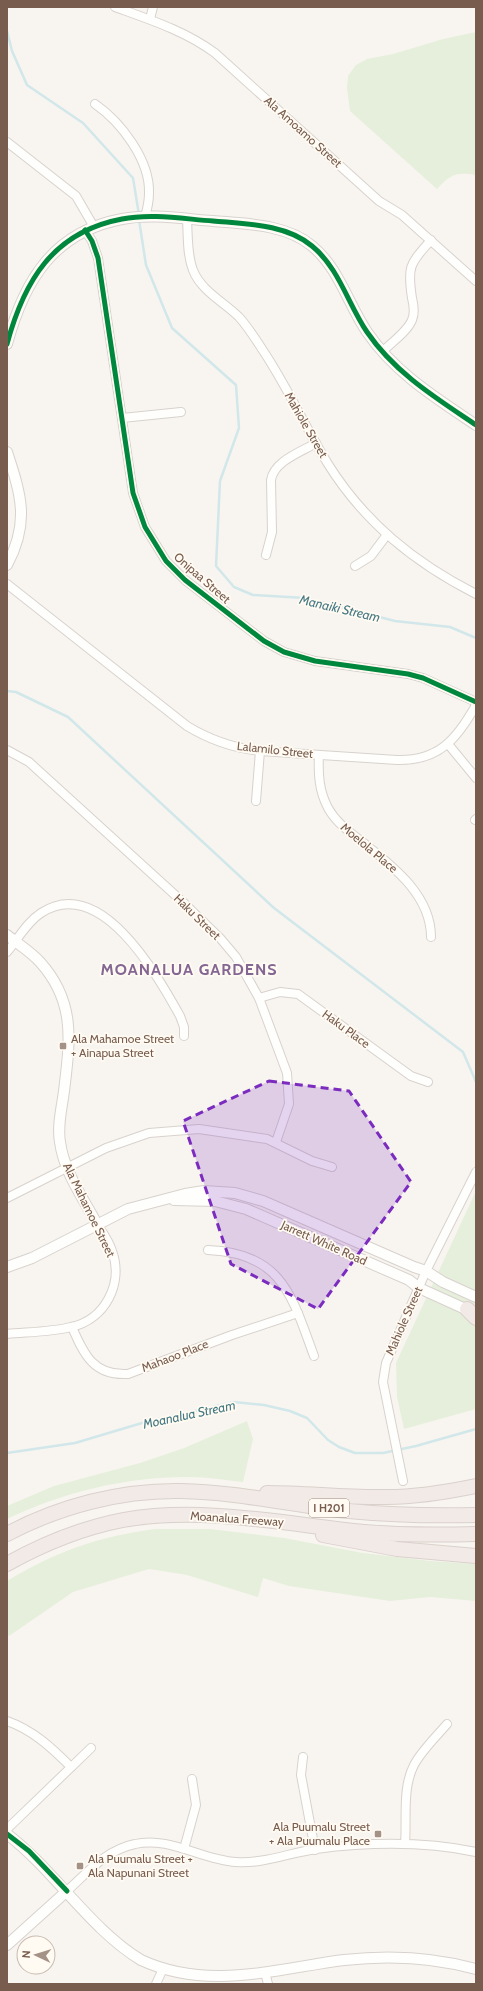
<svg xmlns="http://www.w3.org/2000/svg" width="483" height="1991" viewBox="0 0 483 1991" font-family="Cabin,sans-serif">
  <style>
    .green { fill: #e6efdb }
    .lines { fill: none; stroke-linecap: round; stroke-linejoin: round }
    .stream { stroke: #d1e7e9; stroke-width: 2.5 }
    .minor-casing { stroke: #d8d2cd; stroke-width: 10 }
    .tertiary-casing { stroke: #d8d2cd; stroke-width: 12 }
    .motorway-casing { stroke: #dad1cc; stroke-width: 16 }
    .minor { stroke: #fefefd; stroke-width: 8 }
    .tertiary { stroke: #fefefd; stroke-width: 10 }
    .motorway { stroke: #f2eae7; stroke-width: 14 }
    .cycleway-casing { stroke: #fffaf2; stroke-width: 8 }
    .cycleway { stroke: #00873e; stroke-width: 5 }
    .marked { fill: #7b2cbf; fill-opacity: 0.2; stroke: #7b2cbf; stroke-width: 3; stroke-dasharray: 8 5; stroke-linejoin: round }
    .poi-dot { fill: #a59287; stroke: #fffaf2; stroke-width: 1.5 }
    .labels { text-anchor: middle; stroke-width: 3.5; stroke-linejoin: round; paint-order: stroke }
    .shield { fill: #fffaf2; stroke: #a08c7f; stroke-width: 1 }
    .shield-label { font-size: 11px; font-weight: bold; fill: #785d4e }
    .street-label { font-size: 12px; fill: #785d4e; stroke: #fffaf2 }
    .poi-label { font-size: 12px; fill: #785d4e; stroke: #fffaf2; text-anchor: start }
    .water-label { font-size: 13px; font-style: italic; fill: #457983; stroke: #fffaf2 }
    .district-label { font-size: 16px; font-weight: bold; letter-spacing: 1px; fill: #846693; stroke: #fffaf2 }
  </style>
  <rect width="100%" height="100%" fill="#f8f5f0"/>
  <g class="green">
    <path d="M476,32V175C456,172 451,174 437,189L350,111L347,88L348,76L356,65L367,59L393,54L443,39Z"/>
    <polygon points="476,1191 476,1409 404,1429 397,1397 396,1363"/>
    <path d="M247,1421L253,1439L243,1482C225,1480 206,1477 188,1477C125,1477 64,1492 7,1519V1506L54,1486L140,1463L184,1448Z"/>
    <path d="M155,1529H210L284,1538L363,1553L430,1561L476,1564V1601L430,1597L390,1601L289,1586L263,1578L258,1597L187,1575L149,1569L73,1592L9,1636L7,1634V1581C57,1551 97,1537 155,1529Z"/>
  </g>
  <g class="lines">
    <g class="stream">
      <polyline points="7,31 12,51 27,85 83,123 133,178 139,215"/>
      <polyline points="139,220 146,265 172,328 236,385 239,428 220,481 216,566 234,587 253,595 305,598 395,621 450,627 476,638"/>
      <polyline points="7,691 16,692 68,717 274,908 463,1052 476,1082"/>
      <polyline points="7,1453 75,1443 142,1423 234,1402 264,1405 290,1411 307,1418 328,1440 339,1447 355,1453 383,1453 416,1446 476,1429"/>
    </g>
    <defs>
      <g id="minor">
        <path d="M115,7C151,20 185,31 215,53L379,201L402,215L476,281"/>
        <polyline points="150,19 153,7"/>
        <path d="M95,104C121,122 150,160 149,193C149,201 147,210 145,217"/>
        <polyline points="7,142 76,196 94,227"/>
        <path d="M187,219C188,236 187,255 193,270C201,291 224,302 239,317C248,327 255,338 262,349C287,386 305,427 328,464C365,523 415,563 476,594"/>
        <polyline points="85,230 92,241 98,258 133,493 145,527 166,561 185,580 264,641 284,652 315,661 408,674 423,678 476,702"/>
        <path d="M382,352C392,342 407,332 412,320C415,313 414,306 412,298C407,266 410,264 431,240"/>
        <polyline points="122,418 181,412"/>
        <path d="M266,555L272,532L271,480C274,461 301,452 316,443"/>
        <polyline points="355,566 371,556 386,536"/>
        <path d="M7,584L187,726C210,740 233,748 260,751L397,760C439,761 457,739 476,705"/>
        <polyline points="448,744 476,778"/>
        <polyline points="7,750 29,762 185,904 220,938 236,957 259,998 287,1073 289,1104 276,1142"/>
        <path d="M319,755C318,774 319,791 328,808C337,824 351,833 365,844C394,867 431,896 431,937"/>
        <polyline points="256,801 260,751"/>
        <polyline points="475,820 476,819"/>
        <path d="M7,952C18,939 27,922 41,913C101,874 157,975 180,1016L184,1027V1036"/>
        <polyline points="259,998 280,992 298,994 411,1076 428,1082"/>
        <polyline points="7,1198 106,1148 149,1133 199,1129 267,1139 312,1161 332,1167"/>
        <path d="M208,1250C283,1253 292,1297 314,1356"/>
        <path d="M72,1327C84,1355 94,1376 128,1374L232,1335L298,1313"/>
        <path d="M7,1334C28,1332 51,1332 71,1327C105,1320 124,1283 112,1251C109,1241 103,1233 97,1224"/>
        <polyline points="403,1481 383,1382 386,1363 426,1271 476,1172"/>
        <path d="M7,1721C33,1730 52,1748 71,1767"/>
        <polyline points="303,1757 301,1775 315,1850"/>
        <polyline points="7,1829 91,1748"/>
        <path d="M405,1844C407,1818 402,1788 414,1765C422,1750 436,1737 447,1724"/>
        <polyline points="184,1849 196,1805 192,1779"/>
        <path d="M67,1891C88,1872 106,1850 135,1844C169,1836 202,1860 236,1862C263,1864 289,1853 316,1849C370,1842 423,1841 476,1852"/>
        <polyline points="266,1976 268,1984"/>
        <polyline points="156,1984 162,1971"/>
      </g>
      <g id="tertiary">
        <path d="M7,344C24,281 53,232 122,219C151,213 184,219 213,221C246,224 286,224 312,246C339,268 348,304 367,332C395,373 436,398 476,425"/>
        <path d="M7,452C21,495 30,522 7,565"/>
        <path d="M7,935C18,944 31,952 40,962C76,1002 70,1041 64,1091C62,1107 57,1126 60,1142C64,1172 83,1198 97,1224"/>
        <polyline points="174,1200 215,1201 246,1209 409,1280 419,1288 472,1312"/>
        <polyline points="7,1267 32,1258 128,1209 185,1194 204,1191 235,1193 263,1201 414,1267 426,1271 443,1282 476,1297"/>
        <path d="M7,1834C55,1871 90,1929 141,1960C208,1991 274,1969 344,1960C388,1955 433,1957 476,1969"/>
        <polyline points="7,1945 67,1891"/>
      </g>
      <g id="motorway">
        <polyline points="467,1309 476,1318"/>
        <path d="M267,1493C307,1493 347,1498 387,1497C417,1497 447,1492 476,1486"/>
        <path d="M7,1534C60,1506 121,1490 181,1491C237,1492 293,1505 349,1511C391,1515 434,1516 476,1515"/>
        <polyline points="323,1535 397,1549 476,1556"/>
        <path d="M7,1564C43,1544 82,1528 123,1520C203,1506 284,1524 364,1532C401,1535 439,1535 476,1534"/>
      </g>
    </defs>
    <use href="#minor" class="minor-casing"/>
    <use href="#tertiary" class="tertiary-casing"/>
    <use href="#motorway" class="motorway-casing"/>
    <use href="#minor" class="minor"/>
    <use href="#tertiary" class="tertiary"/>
    <use href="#motorway" class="motorway"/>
    <defs>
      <g id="cycleway">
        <polyline points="85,230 92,241 98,258 133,493 145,527 166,561 185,580 264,641 284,652 315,661 408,674 423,678 476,702"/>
        <path d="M7,344C24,281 53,232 122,219C151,213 184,219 213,221C246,224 286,224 312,246C339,268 348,304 367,332C395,373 436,398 476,425"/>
        <polyline points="7,1834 29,1851 67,1891"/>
      </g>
    </defs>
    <use href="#cycleway" class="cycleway-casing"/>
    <use href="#cycleway" class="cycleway"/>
  </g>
  <path class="marked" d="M269,1081L349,1091L411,1182L318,1309L231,1264L183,1121Z"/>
  <g class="poi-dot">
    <rect x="59" y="1042" width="8" height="8" rx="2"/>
    <rect x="374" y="1830" width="8" height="8" rx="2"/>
    <rect x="76" y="1862" width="8" height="8" rx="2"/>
  </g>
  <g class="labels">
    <rect class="shield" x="309" y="1499" width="40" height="18" rx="3"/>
    <g class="shield-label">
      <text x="329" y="1512">I H201</text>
    </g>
    <g class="street-label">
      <text transform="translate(303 132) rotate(42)" y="4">Ala Amoamo Street</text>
      <text transform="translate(306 425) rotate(60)" y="4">Mahiole Street</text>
      <text transform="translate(202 578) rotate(41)" y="4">Onipaa Street</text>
      <text transform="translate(275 750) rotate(6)" y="4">Lalamilo Street</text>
      <text transform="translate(369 848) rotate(40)" y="4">Moelola Place</text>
      <text transform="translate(197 917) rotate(44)" y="4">Haku Street</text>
      <text transform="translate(346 1029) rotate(36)" y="4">Haku Place</text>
      <text transform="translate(89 1210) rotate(64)" y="4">Ala Mahamoe Street</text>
      <text transform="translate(324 1243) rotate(24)" y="4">Jarrett White Road</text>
      <text transform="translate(404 1321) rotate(-66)" y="4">Mahiole Street</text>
      <text transform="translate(175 1356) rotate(-21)" y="4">Mahaoo Place</text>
      <text transform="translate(237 1519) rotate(4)" y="4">Moanalua Freeway</text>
    </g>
    <g class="poi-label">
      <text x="71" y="1043">Ala Mahamoe Street<tspan x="71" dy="14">+ Ainapua Street</tspan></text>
      <text x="370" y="1831" text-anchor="end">Ala Puumalu Street<tspan x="370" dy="14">+ Ala Puumalu Place</tspan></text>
      <text x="88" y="1863">Ala Puumalu Street +<tspan x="88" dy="14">Ala Napunani Street</tspan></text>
    </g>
    <g class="water-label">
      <text transform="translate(340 608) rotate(13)" y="5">Manaiki Stream</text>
      <text transform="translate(189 1414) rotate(-12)" y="5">Moanalua Stream</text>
    </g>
    <g class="district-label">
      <text x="189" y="975">MOANALUA GARDENS</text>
    </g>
  </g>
  <rect width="483" height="1991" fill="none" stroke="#785d4e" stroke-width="16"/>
  <g transform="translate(36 1955) rotate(274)"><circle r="19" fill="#fffaf2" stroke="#c9bbb0"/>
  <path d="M0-3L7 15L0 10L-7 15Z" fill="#a59287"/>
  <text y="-6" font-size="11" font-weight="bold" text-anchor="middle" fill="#785d4e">N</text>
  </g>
</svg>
